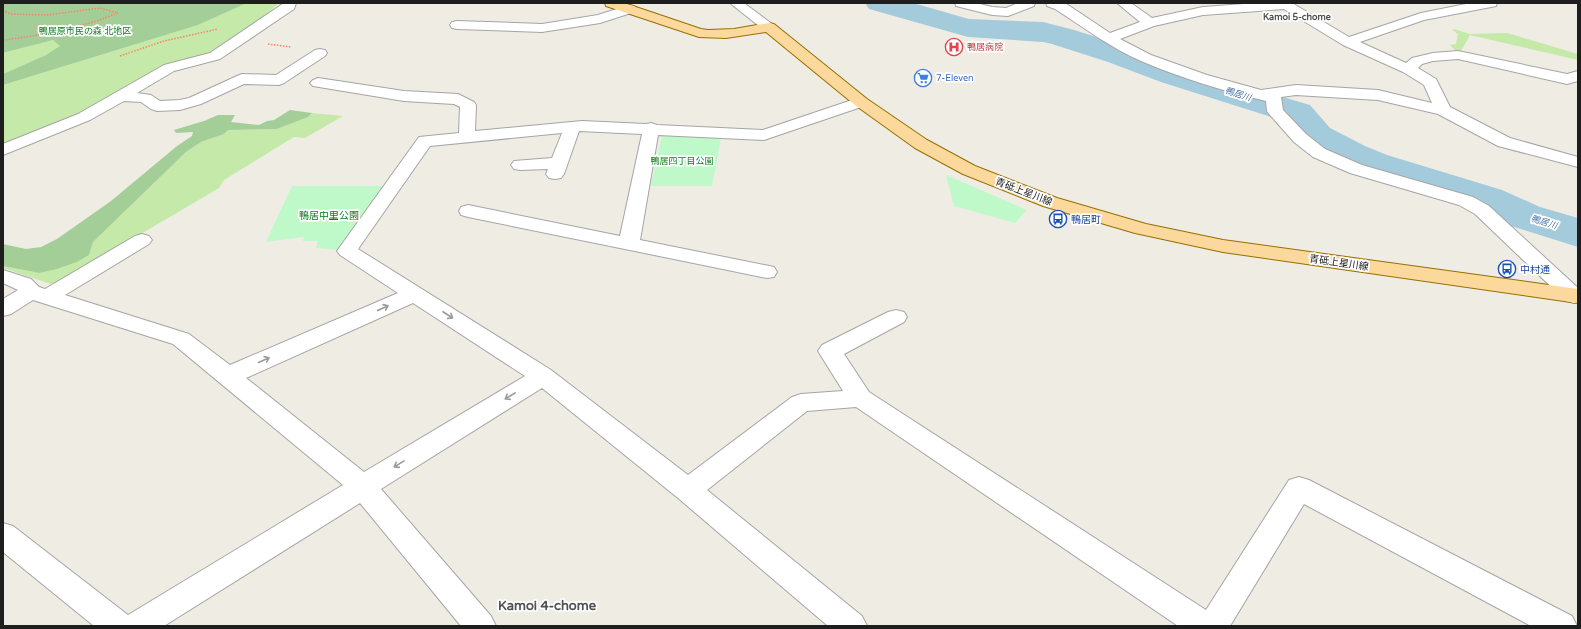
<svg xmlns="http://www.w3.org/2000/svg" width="1581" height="629" viewBox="0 0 1581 629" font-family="'Varela Round','Noto Sans JP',sans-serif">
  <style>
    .grass { fill: #c4e9a9 }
    .forest { fill: #a4ce98 }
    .park { fill: #c0f9c9 }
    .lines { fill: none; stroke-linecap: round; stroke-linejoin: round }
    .river { fill: #a4cbdc; fill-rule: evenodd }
    .minor-casing { stroke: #a5a5a5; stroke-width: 2 }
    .major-casing { stroke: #966f01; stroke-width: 2 }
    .path { stroke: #f9836a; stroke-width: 1.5; stroke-dasharray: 1.5 1.5; stroke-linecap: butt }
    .minor { fill: #fff; fill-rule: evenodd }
    .major { fill: #fbd99c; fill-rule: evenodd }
    .oneway { stroke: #9a9a9a }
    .labels { text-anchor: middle; stroke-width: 3.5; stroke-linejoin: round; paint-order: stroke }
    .far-neighbourhood-label { font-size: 9px; font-weight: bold; fill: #515151; stroke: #fff }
    .far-park-label { font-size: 9px; fill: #0c7b1d; stroke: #fff }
    .far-health-label { font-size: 9px; fill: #be3a42; stroke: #fff; text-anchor: start }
    .far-shop-label { font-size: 9px; fill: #366cbe; stroke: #fff; text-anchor: start }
    .far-water-label { font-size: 9px; font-style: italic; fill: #4b75ac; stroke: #fff }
    .street-label { font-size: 10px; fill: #1e1e1e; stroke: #fff }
    .park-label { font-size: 10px; fill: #0c7b1d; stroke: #fff }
    .transit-label { font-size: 10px; fill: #164399; stroke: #fff; text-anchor: start }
    .near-neighbourhood-label { font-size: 13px; font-weight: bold; fill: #515151; stroke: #fff }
  </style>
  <rect width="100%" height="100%" fill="#efece3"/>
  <g class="grass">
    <polygon points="247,3 279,3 260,20 211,55 154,71 96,108 3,146 3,85 198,25"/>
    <polygon points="1454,29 1470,34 1507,33 1578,54 1578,60 1470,35 1461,51 1556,72 1453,53 1455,50 1450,45 1456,44 1458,34 1452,30"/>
    <polygon points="53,40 61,46 46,55 3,74 3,53"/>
    <polygon points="312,113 343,116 305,138 294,137 224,180 219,188 54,285 3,268 3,266 39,273 57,269 77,262 89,255 93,242 186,152 201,142 224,134 228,130 277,129 308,117"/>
  </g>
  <g class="forest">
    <polygon points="3,3 247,3 198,25 3,85 3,74 46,55 60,46 53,40 3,53"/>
    <polygon points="290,110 312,113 308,117 277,129 228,130 224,134 201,142 186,152 93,242 89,255 77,262 57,269 39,273 3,266 3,244 26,249 41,247 57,239 111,201 177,146 192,136 193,132 176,133 174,130 204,121 218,115 235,115 231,122 259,125 267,121 274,120"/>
  </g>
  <g class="park">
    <polygon points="662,135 721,138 712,186 651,186"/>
    <polygon points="946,175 1027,210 1015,223 954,206"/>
    <polygon points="292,186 383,186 340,250 316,248 318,241 303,241 304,237 266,242"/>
  </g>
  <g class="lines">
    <polygon class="river" points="865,3 913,3 969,19 1043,22 1074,30 1132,48 1185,68 1310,105 1330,128 1365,146 1387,155 1502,190 1540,207 1578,218 1578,247 1508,225 1472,208 1359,173 1337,164 1302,144 1284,121 1161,82 1108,62 1052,44 1043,42 968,37 869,9"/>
    <defs>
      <g id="minor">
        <polygon points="284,3 296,3 294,9 220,59 174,71 137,93 151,95 160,101 180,100 189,98 237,76 242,74 276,75 315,50 320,49 325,50 327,53 325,56 284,83 279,85 244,84 201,104 180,110 157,111 151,109 141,102 124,101 90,120 3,155 3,144 78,114 164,65 210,53"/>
        <polygon points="730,3 744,3 776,27 774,30 764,30"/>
        <polygon points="955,3 976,3 992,7 1006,8 1018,3 1035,3 1034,6 1008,16 992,15 956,6"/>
        <path d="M1046,3H1065L1110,33L1140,22L1117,3H1131L1152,18L1203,7L1258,3H1292L1349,37L1421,13L1471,3H1497L1496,6L1491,7L1424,20L1360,42L1406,63L1412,58L1433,53L1458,51L1567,74L1578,71V81L1567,84L1458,59L1433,61L1422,64L1418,68L1436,79L1450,107L1510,138L1578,157V167L1498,146L1438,114L1378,100L1296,95L1281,97L1283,110L1306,134L1325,149L1362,165L1473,197L1489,206L1578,288V302L1574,303L1566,301L1475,214L1459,205L1350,173L1313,157L1294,142L1269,114L1267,111L1266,101C1224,91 1181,78 1141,61C1111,48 1083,27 1055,9L1047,6ZM1284,9L1343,45L1403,72L1424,85L1432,103L1378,90L1296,85L1261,90L1207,75L1151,55L1120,39L1154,26L1203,15Z"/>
        <polygon points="629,5 634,6 636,9 634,12 600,23 542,32 457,29 452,28 450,25 452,22 457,21 542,24 598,15"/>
        <path d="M318,78L404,91L458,94L474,102L476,105L475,131L582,121L646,124L651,123L657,125L763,130L855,99L861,97L867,99L869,102L867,105L764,140L658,135L640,240L774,267L777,272L774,277L767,278L468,217L461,215L459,211L461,207L468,205L620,236L642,134L579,131L564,174L561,178L555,179L549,178L546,174L548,169L520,170L514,169L511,165L514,161L552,158L562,133L430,146L358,249L551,370L688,475L792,397L801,394L843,391L818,351L822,345L888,312L896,310L904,312L907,317L904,322L844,354L869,392L1206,610L1289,480L1299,477L1309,480L1572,616L1577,626H1531L1304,504L1230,626H1178L856,407L807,411L707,490L862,616L867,626H828L678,498L542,388L381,489L491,616L496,626H461L360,503L164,626H94L3,552V523L13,526L128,615L343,485L173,344L33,300L11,314L3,316V299L18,290L3,283V270L31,279L39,287L45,289L135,236L142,234L149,236L152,240L149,244L65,295L189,334L230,365L398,293L340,255L337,251L419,137L459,133L460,107L454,104L404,101L313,86L310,83L313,80ZM413,303L525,376L364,472L246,378Z"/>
      </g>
      <polygon id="major" points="605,3 624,3 701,29 708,30 734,29 769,23 774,24 867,99 927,140 975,166 1057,198 1146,224 1223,240 1578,289 1578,303 1223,252 1135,233 1043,206 963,174 915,148 855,105 766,32 726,38 699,37 606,6"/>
    </defs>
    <use href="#minor" class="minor-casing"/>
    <use href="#major" class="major-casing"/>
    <g class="path">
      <polyline points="3,10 10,14 47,15 100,8 118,13"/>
      <path d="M3,40C39,36 84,27 118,13"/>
      <polyline points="268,44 291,47"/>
      <polyline points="120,56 164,41 218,29"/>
    </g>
    <use href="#minor" class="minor"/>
    <use href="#major" class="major"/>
  </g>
  <defs><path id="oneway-shaft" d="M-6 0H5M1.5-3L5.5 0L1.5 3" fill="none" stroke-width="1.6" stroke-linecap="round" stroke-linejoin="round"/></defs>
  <g class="oneway">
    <use href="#oneway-shaft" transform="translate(383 308) rotate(-24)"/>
    <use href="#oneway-shaft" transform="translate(448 315) rotate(33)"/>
    <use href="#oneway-shaft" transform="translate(264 360) rotate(-24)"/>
    <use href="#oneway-shaft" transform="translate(510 396) rotate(149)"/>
    <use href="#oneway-shaft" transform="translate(399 464) rotate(149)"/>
  </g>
  <defs>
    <symbol id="hospital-ring" viewBox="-11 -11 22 22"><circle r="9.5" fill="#fff" stroke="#e0444e" stroke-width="1.5"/><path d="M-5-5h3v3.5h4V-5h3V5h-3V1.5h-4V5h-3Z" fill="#e0444e"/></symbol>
    <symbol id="supermarket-ring" viewBox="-11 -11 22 22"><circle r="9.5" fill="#fff" stroke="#3f7fe0" stroke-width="1.5"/><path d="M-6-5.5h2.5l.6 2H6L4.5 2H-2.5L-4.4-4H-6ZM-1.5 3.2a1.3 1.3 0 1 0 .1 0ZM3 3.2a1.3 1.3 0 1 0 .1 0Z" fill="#3f7fe0"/></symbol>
    <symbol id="bus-ring" viewBox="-11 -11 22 22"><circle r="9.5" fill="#fff" stroke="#1a4fb4" stroke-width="1.5"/><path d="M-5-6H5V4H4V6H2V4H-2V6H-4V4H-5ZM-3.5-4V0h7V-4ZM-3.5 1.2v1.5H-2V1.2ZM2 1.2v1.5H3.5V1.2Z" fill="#1a4fb4"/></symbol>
  </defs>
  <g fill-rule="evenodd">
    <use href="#hospital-ring" x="944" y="37" width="20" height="20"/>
    <use href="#supermarket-ring" x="913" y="68" width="20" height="20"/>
    <use href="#bus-ring" x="1048" y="209" width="20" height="20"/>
    <use href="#bus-ring" x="1497" y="259" width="20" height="20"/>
  </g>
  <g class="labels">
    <g class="far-neighbourhood-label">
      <text x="1297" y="20">Kamoi 5-chome</text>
    </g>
    <g class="far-park-label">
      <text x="85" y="34">鴨居原市民の森 北地区</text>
      <text x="682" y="164">鴨居四丁目公園</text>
    </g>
    <g class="far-health-label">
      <text x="967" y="50">鴨居病院</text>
    </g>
    <g class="far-shop-label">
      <text x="936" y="81">7-Eleven</text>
    </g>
    <g class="far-water-label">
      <text transform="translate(1238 94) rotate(18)" y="3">鴨居川</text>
      <text transform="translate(1544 222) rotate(17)" y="3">鴨居川</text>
    </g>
    <g class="street-label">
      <text transform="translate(1024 191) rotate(21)" y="4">青砥上星川線</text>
      <text transform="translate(1339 262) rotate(8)" y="4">青砥上星川線</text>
    </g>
    <g class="park-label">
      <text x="329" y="219">鴨居中里公園</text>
    </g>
    <g class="transit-label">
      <text x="1071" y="223">鴨居町</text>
      <text x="1520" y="273">中村通</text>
    </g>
    <g class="near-neighbourhood-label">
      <text x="547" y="610">Kamoi 4-chome</text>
    </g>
  </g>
  <rect width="1581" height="629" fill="none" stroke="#1e1e1e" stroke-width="8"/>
</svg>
